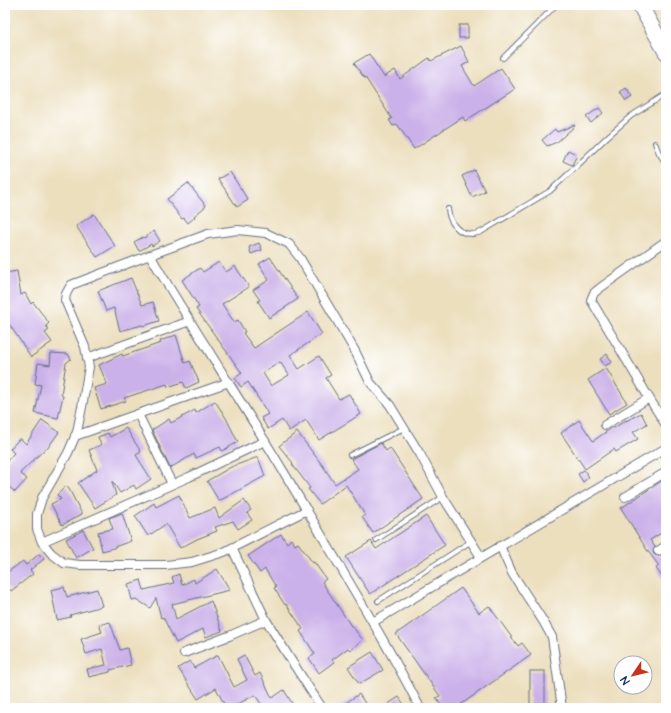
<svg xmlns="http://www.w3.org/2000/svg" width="671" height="713" viewBox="0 0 671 713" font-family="'Architects Daughter',sans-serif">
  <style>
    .building { fill: #cbb1e9; fill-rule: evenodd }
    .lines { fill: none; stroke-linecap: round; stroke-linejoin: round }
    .lane-casing { stroke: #646d80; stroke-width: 6 }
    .street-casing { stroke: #646d80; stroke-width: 10 }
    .highway-casing { stroke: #646d80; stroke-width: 17 }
    .lane { stroke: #fff; stroke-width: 4 }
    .street { stroke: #fff; stroke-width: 8 }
    .highway { stroke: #fff; stroke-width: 15 }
  </style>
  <rect width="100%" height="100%" fill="#fff"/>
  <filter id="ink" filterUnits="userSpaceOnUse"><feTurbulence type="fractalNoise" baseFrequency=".025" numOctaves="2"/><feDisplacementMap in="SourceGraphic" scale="8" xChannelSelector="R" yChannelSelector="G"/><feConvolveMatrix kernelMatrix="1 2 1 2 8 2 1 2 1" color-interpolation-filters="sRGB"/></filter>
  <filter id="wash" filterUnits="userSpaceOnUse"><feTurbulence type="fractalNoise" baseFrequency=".012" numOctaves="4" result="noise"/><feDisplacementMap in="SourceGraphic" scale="16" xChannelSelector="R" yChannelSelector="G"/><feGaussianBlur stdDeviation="0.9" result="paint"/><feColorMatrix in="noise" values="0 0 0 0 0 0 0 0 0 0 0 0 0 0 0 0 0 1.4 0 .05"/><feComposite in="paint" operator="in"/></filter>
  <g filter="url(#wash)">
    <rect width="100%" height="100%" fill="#ecdfbe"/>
    <g id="blocks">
      <g class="building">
        <rect x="459" y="25" width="9" height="13"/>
        <polygon points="461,46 469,62 462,66 474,86 501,68 515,89 465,121 463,117 414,149 397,124 393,126 389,120 392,119 365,77 364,78 354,63 369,54 384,77 395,70 400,79 429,58 431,61"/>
        <polygon points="626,88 632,97 626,101 620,92"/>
        <polygon points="599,108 603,113 591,123 586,117"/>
        <polygon points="574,125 575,126 557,142 547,146 542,140 555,129 557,132"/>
        <polygon points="568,150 576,154 575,156 576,157 572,165 563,161"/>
        <polygon points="474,170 485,191 472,197 462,176"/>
        <polygon points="230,172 248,200 237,207 218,179"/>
        <polygon points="188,183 206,206 194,216 195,217 188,223 184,218 182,219 167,199"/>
        <polygon points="94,214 115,246 97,257 76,226"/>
        <polygon points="154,231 160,241 152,246 151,244 139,251 134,242 143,237 144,238"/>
        <polygon points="259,243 262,250 251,254 249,247"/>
        <polygon points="270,257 298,299 269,318 258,301 260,300 253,290 269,280 259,264"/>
        <path d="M219,262L226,272L235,266L249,287L222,304L234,322L238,320L245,332L243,333L254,348L308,312L322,334L290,355L299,369L319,356L331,375L326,378L339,399L349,394L361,414L319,440L306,420L289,431L282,420L268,429L261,418L268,414L248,382L241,387L235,378L242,373L196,309L199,307L182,280L200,268L203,272ZM280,362L289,375L271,386L263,373Z"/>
        <polygon points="17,271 21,295 25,293 31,304 33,302 49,323 46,326 49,330 45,333 52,342 31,357 5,318 5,273"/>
        <polygon points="131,278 142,305 153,302 159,321 143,326 142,325 120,331 114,308 106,311 98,291"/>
        <polygon points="176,335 185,363 190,361 199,382 186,388 183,382 168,387 167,384 124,398 126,401 101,409 94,388 107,384 99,365 122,354 123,356 161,343 160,341"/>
        <polygon points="51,353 68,354 71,359 66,363 61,395 63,396 58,418 35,413 41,385 35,384 38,363 50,365"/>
        <polygon points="607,354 612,362 605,366 600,359"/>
        <polygon points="606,368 627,403 609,414 588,380"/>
        <polygon points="215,401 226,418 238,442 222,451 220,447 196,458 194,454 170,468 152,430 169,419 171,423 195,410 196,413"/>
        <polygon points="641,413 647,424 633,432 638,439 616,452 614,449 585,469 561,433 579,420 593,441 613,427 614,428 626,420 626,421"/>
        <polygon points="42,420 59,432 47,449 46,448 20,473 27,479 15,492 5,483 5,463 14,453 10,449 20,438 26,444"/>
        <polygon points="126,428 141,452 136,455 151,479 136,489 134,485 120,493 113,482 112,482 116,495 95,508 78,483 97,470 89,450 101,445 98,437 108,433 110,437"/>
        <polygon points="297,432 323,466 335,484 358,469 351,459 381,443 386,451 390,448 423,499 373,533 362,517 365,515 346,485 320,504 308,489 310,488 292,464 293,463 279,446"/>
        <polygon points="258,457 265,476 219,501 207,481 231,467"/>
        <polygon points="584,470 589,477 583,482 578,474"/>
        <polygon points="666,478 666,530 650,540 655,547 653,551 654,554 658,556 661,556 666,562 666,583 656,568 659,566 647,550 621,508"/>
        <polygon points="66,486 69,489 82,514 62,525 51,504 61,499 57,495"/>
        <polygon points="179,495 190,518 215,508 219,518 244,500 251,510 247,513 252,520 238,529 233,521 215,527 217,531 197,539 180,548 166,524 148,536 135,516 154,503 156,507"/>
        <polygon points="122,513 131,541 114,547 114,548 102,551 98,532 113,529 109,518"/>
        <polygon points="426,516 445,545 370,594 346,557 371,541 376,549"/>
        <polygon points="83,530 93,548 76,558 66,539"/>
        <polygon points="281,534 287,543 291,539 295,545 298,543 313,563 314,562 326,579 322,582 351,626 352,626 363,640 350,650 348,648 332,660 334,662 319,673 309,658 315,654 300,631 303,629 286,604 285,605 274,588 276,587 265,569 260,573 248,556"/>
        <polygon points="39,554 44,559 30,570 33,574 11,591 5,583 5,574 23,561 26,565"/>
        <polygon points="217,569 230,590 172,604 176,619 211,601 222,631 206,637 203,629 176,643 163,617 161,618 156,598 150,608 136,599 132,600 128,584 141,580 144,590 174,583 172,577 179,574 182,585 194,579 195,583"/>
        <polygon points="64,587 67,597 97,589 102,606 70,615 71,617 57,620 51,590"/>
        <polygon points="461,588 479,613 489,606 518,646 522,643 531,655 456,708 443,708 436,698 440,696 396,634"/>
        <polygon points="110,622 120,650 127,648 131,665 110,670 110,672 89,677 87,669 106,665 102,649 86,654 81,639 102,632 99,625"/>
        <polygon points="372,652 383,670 359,684 348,667"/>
        <polygon points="218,655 234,687 247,680 237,659 244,655 255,676 260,673 272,698 284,690 295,708 264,708 255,695 230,708 226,708 216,688 198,699 178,668 190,661 194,668"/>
        <rect x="530" y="671" width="15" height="37"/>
        <polygon points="359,694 368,708 338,708"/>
        <polygon points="399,697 406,708 382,708"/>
      </g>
    </g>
  </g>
  <g filter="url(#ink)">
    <use href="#blocks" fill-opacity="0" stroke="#646d80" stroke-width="1"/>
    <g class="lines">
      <defs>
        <g id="lane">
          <polyline points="503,58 556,5"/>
          <polyline points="655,143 659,153 666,164"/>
          <path d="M448,209C449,221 457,234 472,234C475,234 478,233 481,232L550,191L578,165L607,137L631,116L666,94"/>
          <polyline points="350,455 404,428"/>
          <polyline points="376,540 443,497"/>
          <polyline points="378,601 470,542"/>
        </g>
        <g id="street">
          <polyline points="150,255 208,234 238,230 266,233 289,244 300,258 355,351 370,382 390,405 404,428 420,454 443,497 481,557"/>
          <polyline points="87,358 190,321"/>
          <polyline points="649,398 591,300 594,293 600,288 666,241"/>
          <polyline points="138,414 172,484"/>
          <polyline points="605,425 649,398 666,425"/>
          <polyline points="75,436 229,382"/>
          <polyline points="625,497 666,472"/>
          <path d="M307,510L224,552L192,562L166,565H80L64,563L51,553L42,542L37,529V514L42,498L68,453L77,432L82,407L89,367L85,347L65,300L66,294L71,285L150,255C175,298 202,340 228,382C266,441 302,502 338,563C366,611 395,658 420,708"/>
          <polyline points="42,542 189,477 265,441"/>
          <polyline points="500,546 512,573 543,621 552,637 562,708"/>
          <polyline points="232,548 266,620 289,657 322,708"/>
          <polyline points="658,551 666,546"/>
          <polyline points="373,622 666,448"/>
          <polyline points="184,653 229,636 266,620"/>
        </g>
        <polyline id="highway" points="640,5 666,52"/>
      </defs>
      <use href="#lane" class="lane-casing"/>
      <use href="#street" class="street-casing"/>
      <use href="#highway" class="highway-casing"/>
      <use href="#lane" class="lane"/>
      <use href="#street" class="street"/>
      <use href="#highway" class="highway"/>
    </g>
  </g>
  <rect width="671" height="713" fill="none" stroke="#fff" stroke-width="20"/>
  <g transform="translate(633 675) rotate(235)"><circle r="19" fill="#ffffff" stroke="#a4acbf"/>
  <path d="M0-3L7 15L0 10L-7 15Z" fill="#c8321e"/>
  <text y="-6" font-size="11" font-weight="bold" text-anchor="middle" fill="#1b2f5e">N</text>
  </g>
</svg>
